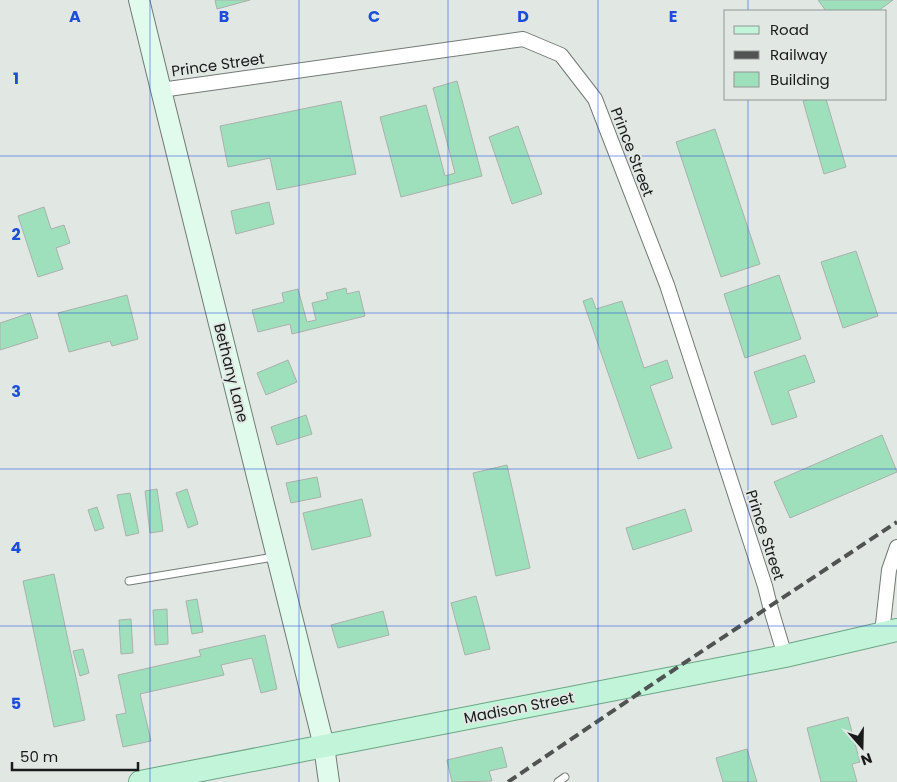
<svg xmlns="http://www.w3.org/2000/svg" width="897" height="782" viewBox="0 0 897 782" font-family="Poppins,sans-serif">
  <style>
    .building { fill: #9fe0bc; stroke: #aab1ad }
    .lines { fill: none; stroke-linecap: round; stroke-linejoin: round }
    .lane-casing { stroke: #737a76; stroke-width: 9 }
    .street-casing { stroke: #737a76; stroke-width: 16 }
    .secondary-casing { stroke: #737a76; stroke-width: 22 }
    .primary-casing { stroke: #6ba486; stroke-width: 24 }
    .lane { stroke: #fff; stroke-width: 7 }
    .street { stroke: #fff; stroke-width: 14 }
    .secondary { stroke: #e0faec; stroke-width: 20 }
    .primary { stroke: #c1f4d9; stroke-width: 22 }
    .rail { stroke: #4f5351; stroke-width: 4; stroke-dasharray: 10 5; stroke-linecap: butt }
    .grid { fill: none; stroke: #1d4ed8; stroke-width: 1; stroke-opacity: 0.55 }
    .labels { text-anchor: middle; stroke-width: 4; stroke-linejoin: round; paint-order: stroke }
    .street-label { font-size: 15px; fill: #181b19; stroke: #e1e8e4 }
    .grid-label { font-size: 16px; text-anchor: middle; font-weight: bold; fill: #1d4ed8; stroke: #e1e8e4; stroke-width: 4; stroke-linejoin: round; paint-order: stroke }
  </style>
  <rect width="100%" height="100%" fill="#e1e8e4"/>
  <g class="building">
    <polygon points="215,0 250,0 217,9"/>
    <polygon points="818,0 893,0 878,11 826,11"/>
    <polygon points="457,81 482,176 401,197 380,117 426,105 445,176 455,173 433,88"/>
    <polygon points="810,99 826,99 846,167 824,174 803,101"/>
    <polygon points="341,101 356,174 277,190 270,158 228,167 220,126"/>
    <polygon points="518,126 542,194 512,204 489,137"/>
    <polygon points="715,129 760,264 721,277 676,142"/>
    <polygon points="269,202 274,224 236,234 231,211"/>
    <polygon points="44,207 51,229 64,225 70,243 56,248 63,269 38,277 18,216"/>
    <polygon points="856,251 878,316 843,328 821,262"/>
    <polygon points="779,275 801,339 745,358 724,294"/>
    <polygon points="346,288 347,294 359,291 365,316 292,334 290,324 258,332 252,310 284,302 282,293 298,289 307,322 316,320 312,303 328,299 326,293"/>
    <polygon points="127,295 138,339 112,346 110,341 69,352 58,313"/>
    <polygon points="592,298 596,309 622,301 644,368 667,360 673,378 650,386 672,448 638,459 583,301"/>
    <polygon points="30,313 38,338 0,350 0,323"/>
    <polygon points="805,355 815,382 788,391 797,417 772,425 754,372"/>
    <polygon points="288,360 297,382 266,395 257,373"/>
    <polygon points="306,415 312,434 277,445 271,427"/>
    <polygon points="882,435 897,472 790,518 774,482"/>
    <polygon points="507,465 530,568 496,576 473,473"/>
    <polygon points="317,477 321,497 291,503 286,483"/>
    <polygon points="157,489 163,531 150,533 145,491"/>
    <polygon points="187,489 198,524 188,528 176,493"/>
    <polygon points="130,493 139,533 126,536 117,495"/>
    <polygon points="362,499 371,536 312,550 303,513"/>
    <polygon points="97,507 104,528 95,531 88,510"/>
    <polygon points="685,509 692,531 633,550 626,528"/>
    <polygon points="54,574 85,720 54,727 23,581"/>
    <polygon points="476,596 490,649 465,655 451,603"/>
    <polygon points="197,599 203,632 192,634 186,601"/>
    <polygon points="167,609 168,644 155,645 153,610"/>
    <polygon points="383,611 389,635 338,648 331,625"/>
    <polygon points="131,619 133,653 121,654 119,620"/>
    <polygon points="265,635 277,689 261,693 252,658 221,665 224,675 140,694 151,741 123,747 116,715 126,713 118,675 201,656 199,650"/>
    <polygon points="83,649 89,673 80,676 73,651"/>
    <polygon points="848,717 860,762 852,764 857,782 821,782 807,728"/>
    <polygon points="502,747 507,767 489,771 492,781 452,782 447,760"/>
    <polygon points="747,749 757,782 723,782 716,758"/>
  </g>
  <g class="lines">
    <defs>
      <g id="lane">
        <polyline points="129,581 274,557"/>
        <polyline points="558,782 565,777"/>
      </g>
      <g id="street">
        <polyline points="161,90 523,39 561,55 595,99 667,285 765,586 770,606 785,656"/>
        <polyline points="882,633 889,570 897,547"/>
      </g>
      <polyline id="secondary" points="139,0 161,90 324,746 329,782"/>
      <polyline id="primary" points="140,782 785,656 897,630"/>
    </defs>
    <use href="#lane" class="lane-casing"/>
    <use href="#street" class="street-casing"/>
    <use href="#secondary" class="secondary-casing"/>
    <use href="#primary" class="primary-casing"/>
    <use href="#lane" class="lane"/>
    <use href="#street" class="street"/>
    <use href="#secondary" class="secondary"/>
    <use href="#primary" class="primary"/>
    <polyline class="rail" points="508,782 657,681 897,522"/>
  </g>
  <path class="grid" d="M150,0V782M299,0V782M448,0V782M598,0V782M748,0V11M748,99V782M0,156H897M0,313H897M0,469H897M0,626H897"/>
  <g class="labels">
    <g class="street-label">
      <text transform="translate(218 65) rotate(-8)" y="5">Prince Street</text>
      <text transform="translate(632 152) rotate(69)" y="5">Prince Street</text>
      <text transform="translate(231 373) rotate(76)" y="5">Bethany Lane</text>
      <text transform="translate(765 535) rotate(72)" y="5">Prince Street</text>
      <text transform="translate(519 708) rotate(-11)" y="5">Madison Street</text>
    </g>
  </g>
  <g class="grid-label">
    <text x="75" y="22">A</text>
    <text x="224" y="22">B</text>
    <text x="374" y="22">C</text>
    <text x="523" y="22">D</text>
    <text x="673" y="22">E</text>
    <text x="16" y="84">1</text>
    <text x="16" y="240">2</text>
    <text x="16" y="397">3</text>
    <text x="16" y="553">4</text>
    <text x="16" y="709">5</text>
  </g>
  <rect x="724" y="10" width="162" height="90" fill="#e1e8e4" stroke="#919693"/>
  <rect x="734" y="26" width="25" height="8" fill="#c1f4d9" stroke="#919693"/>
  <text x="770" y="35" font-size="15" fill="#181b19">Road</text>
  <rect x="734" y="51" width="25" height="8" fill="#4f5351" stroke="#919693"/>
  <text x="770" y="60" font-size="15" fill="#181b19">Railway</text>
  <rect x="734" y="72" width="25" height="15" fill="#9fe0bc" stroke="#919693"/>
  <text x="770" y="85" font-size="15" fill="#181b19">Building</text>
  <g transform="translate(862 747) rotate(160)" stroke="#e1e8e4" stroke-width="4" paint-order="stroke">
  <path d="M0-4L9 19L0 12L-9 19Z" fill="#181b19"/>
  <text y="-8" font-size="14" font-weight="bold" text-anchor="middle" fill="#181b19">N</text>
  </g>
  <path d="M12 762v8h126v-8" fill="none" stroke="#181b19" stroke-width="2.5"/>
  <text x="20" y="762" font-size="15" fill="#181b19" stroke="#e1e8e4" stroke-width="4" paint-order="stroke">50 m</text>
</svg>
